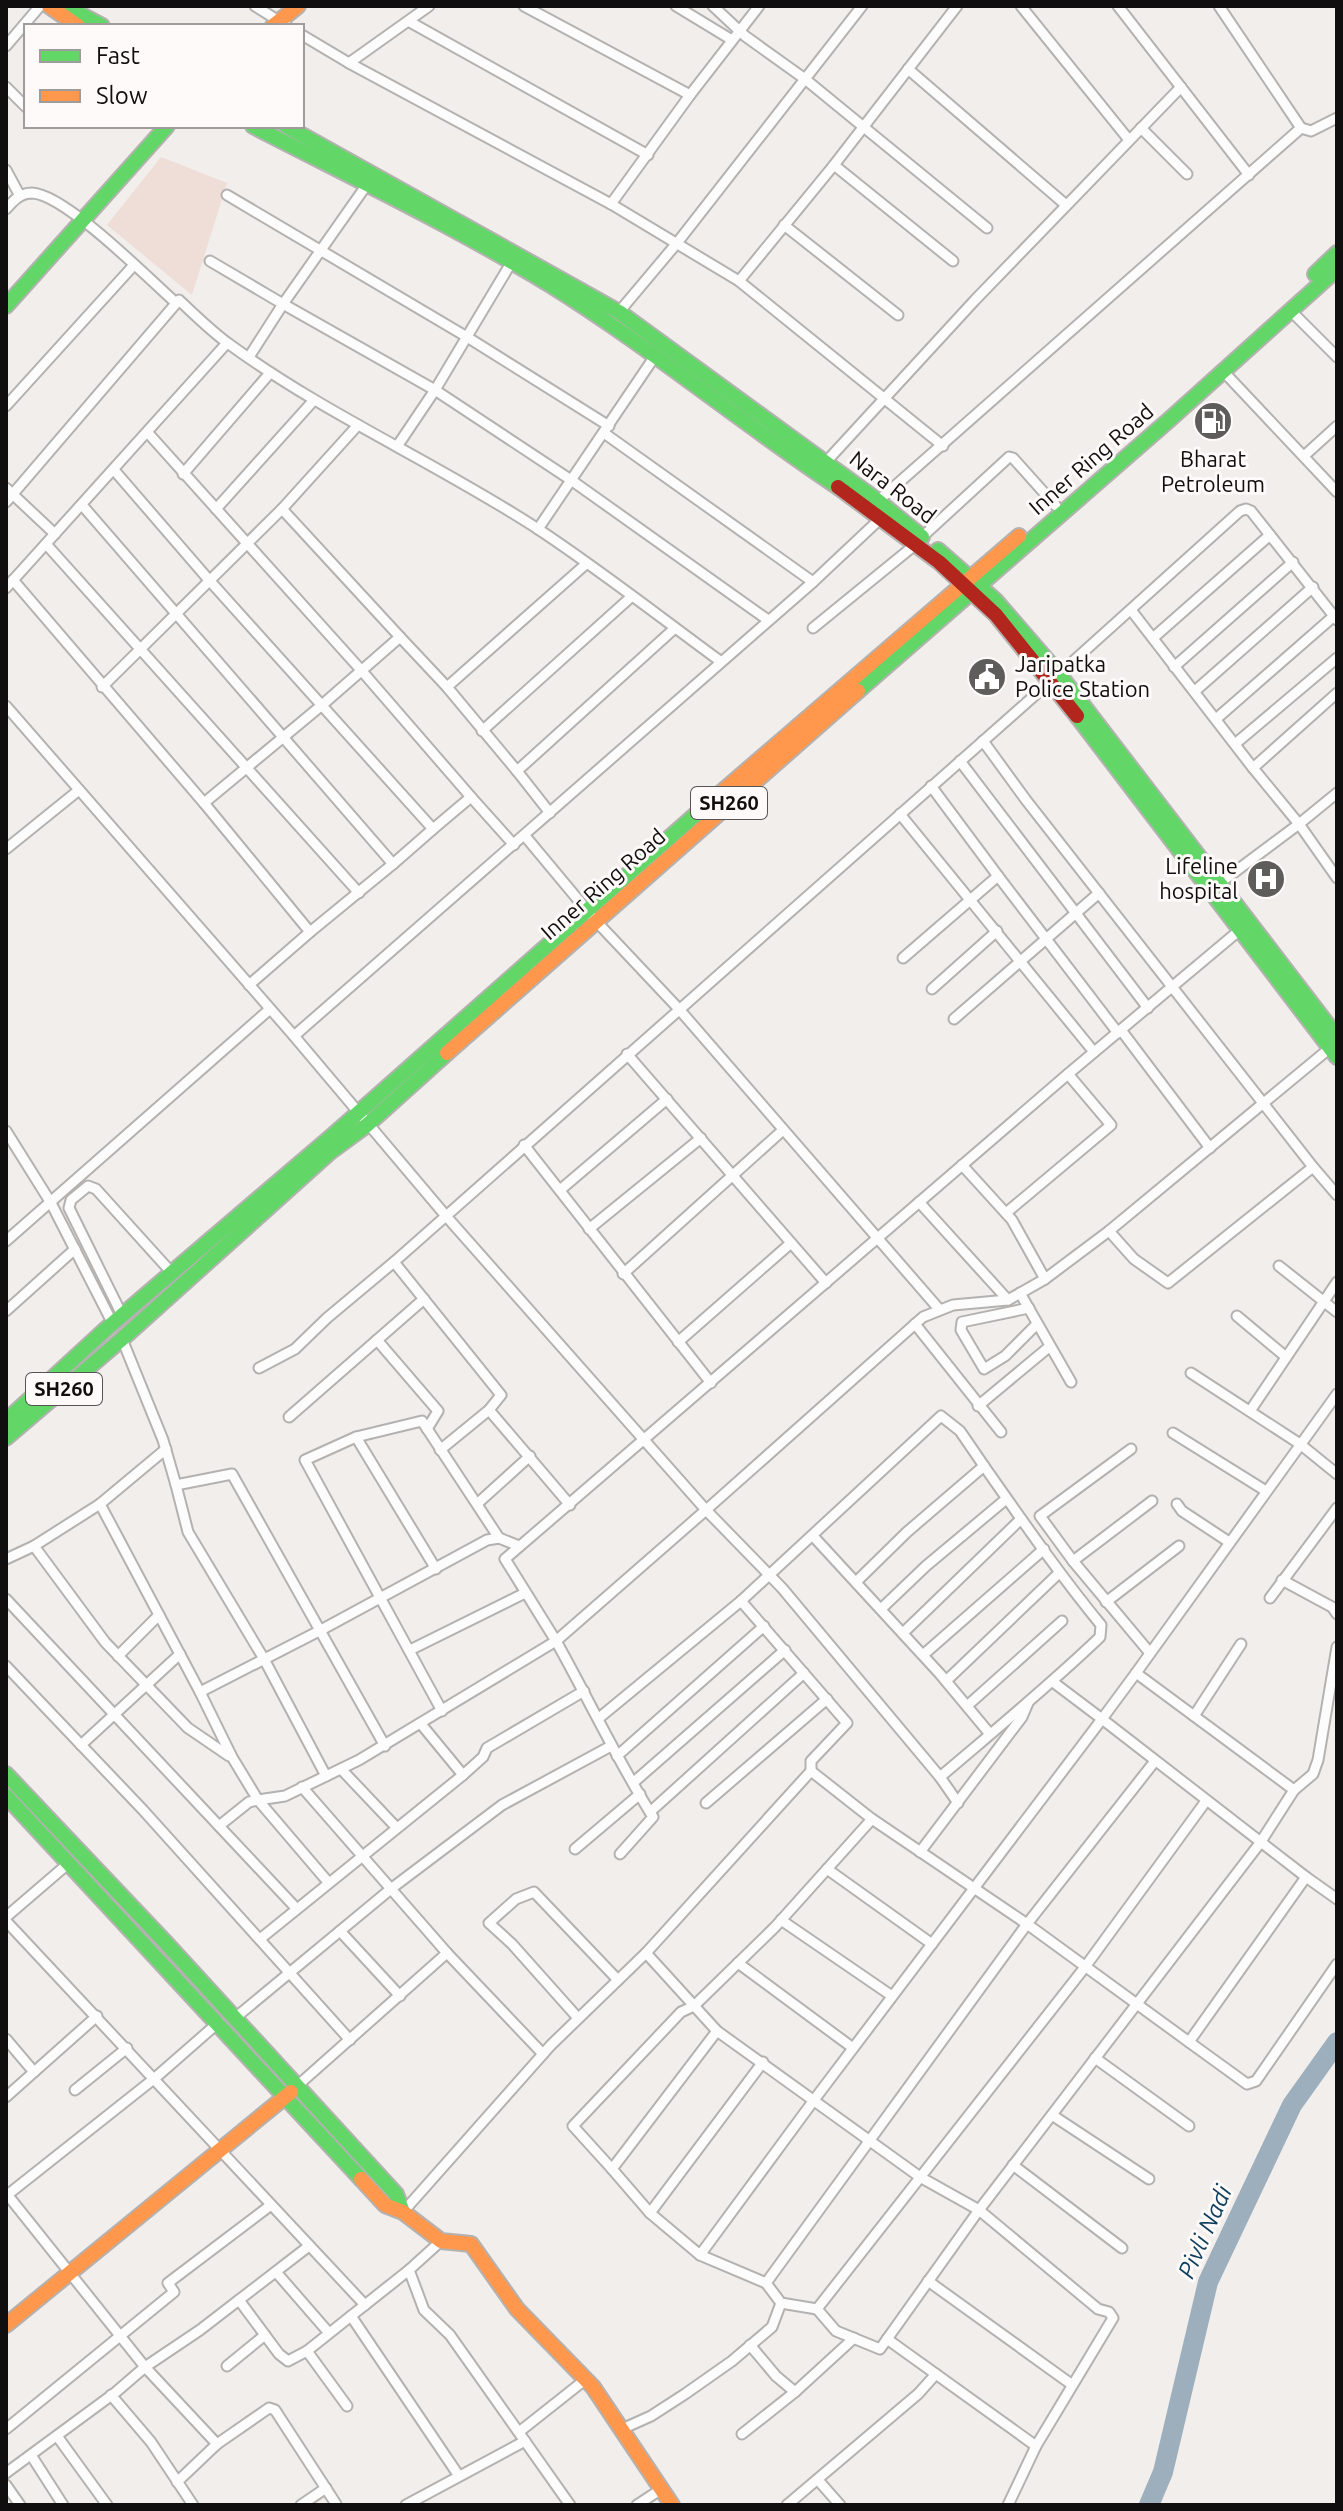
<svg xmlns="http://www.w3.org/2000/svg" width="1343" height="2511" viewBox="0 0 1343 2511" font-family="Ubuntu,sans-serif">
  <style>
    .green { fill: #eeded7 }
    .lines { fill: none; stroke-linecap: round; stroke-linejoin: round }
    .river { stroke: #9dafbc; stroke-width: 20 }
    .street-casing { stroke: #b4b2b0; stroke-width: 13 }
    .fast-casing { stroke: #b4b2b0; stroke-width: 18 }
    .slow-casing { stroke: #b4b2b0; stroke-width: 18 }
    .jam-casing { stroke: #b4b2b0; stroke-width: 18 }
    .street { stroke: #fdfcfc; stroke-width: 9 }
    .fast { stroke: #63d668; stroke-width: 14 }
    .slow { stroke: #ff974d; stroke-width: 14 }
    .jam { stroke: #b3261e; stroke-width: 14 }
    .labels { text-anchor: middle; stroke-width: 6; stroke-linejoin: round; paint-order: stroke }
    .shield { fill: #fefaf9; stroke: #575554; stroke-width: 2 }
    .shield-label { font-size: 20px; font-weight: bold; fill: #100e0e }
    .street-label { font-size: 22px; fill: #100e0e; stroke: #fefaf9 }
    .poi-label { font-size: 22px; fill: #100e0e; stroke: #fefaf9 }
    .water-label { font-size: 24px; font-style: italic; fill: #0e3f5d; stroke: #fefaf9 }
  </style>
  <rect width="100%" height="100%" fill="#f1eeec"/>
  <polygon class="green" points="161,157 227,183 192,295 107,225"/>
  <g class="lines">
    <polyline class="river" points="1149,2505 1163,2472 1208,2282 1292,2105 1337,2042"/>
    <defs>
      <g id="street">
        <polyline points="255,6 287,26"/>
        <polyline points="524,6 690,95"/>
        <polyline points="676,6 732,40"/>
        <polyline points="713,6 745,36 805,79 987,228"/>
        <polyline points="1021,6 1129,140"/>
        <polyline points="1118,6 1249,175"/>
        <polyline points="410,22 648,155"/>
        <polyline points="302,35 349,63 611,204 739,281 834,165 957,6"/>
        <polyline points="6,46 40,6"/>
        <polyline points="349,63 429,6"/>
        <polyline points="908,69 1066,205"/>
        <polyline points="6,87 26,107"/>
        <polyline points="1141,128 1187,174"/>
        <polyline points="1301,128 1311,131 1337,118"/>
        <polyline points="834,165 953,261"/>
        <polyline points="6,170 20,196"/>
        <polyline points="368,183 283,304 435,390 571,480 768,620"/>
        <polyline points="227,195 467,337 609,426"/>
        <polyline points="611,204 690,95 759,6"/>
        <path d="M6,209C13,201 20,193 32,193C65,194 149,279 176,303"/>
        <polyline points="784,225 898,315"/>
        <polyline points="210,261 283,304 249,357"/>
        <polyline points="739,281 943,446"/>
        <polyline points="1290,310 1337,357"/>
        <polyline points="619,312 677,243 862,6"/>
        <polyline points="1223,371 1337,492"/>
        <polyline points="6,406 134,265"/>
        <polyline points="148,433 361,670 471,797 433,829"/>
        <polyline points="604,433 813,582"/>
        <polyline points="398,445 435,390 511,263"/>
        <polyline points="1304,456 1337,426"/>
        <polyline points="825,463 975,300 1181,87"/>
        <polyline points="114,470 209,580 433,829 393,864"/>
        <polyline points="183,474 270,373"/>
        <polyline points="6,488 55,534"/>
        <polyline points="878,501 1301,128 1219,6"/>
        <path d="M6,502L179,300C195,315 211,331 229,344C326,415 437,463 538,529C600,570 660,617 720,661"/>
        <polyline points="82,505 393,864 310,932 204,803"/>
        <polyline points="216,509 314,400"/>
        <polyline points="282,509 358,425"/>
        <polyline points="538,529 655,356"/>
        <polyline points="922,537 1009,457 1013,458 1056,506"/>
        <polyline points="46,544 359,893"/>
        <polyline points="13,580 204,803 322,705 400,637 282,509 102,687"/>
        <polyline points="6,588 227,343"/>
        <polyline points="1131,610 1253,768 1337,693"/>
        <polyline points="813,628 916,544"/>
        <polyline points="400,637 447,687 517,771 675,628"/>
        <polyline points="1153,638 1270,535"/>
        <polyline points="1174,667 1293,562"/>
        <polyline points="447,687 586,564"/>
        <polyline points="1195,691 1313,587"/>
        <polyline points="6,706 294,1036 813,582 881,518"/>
        <polyline points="1216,719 1334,616"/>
        <polyline points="482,731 631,597"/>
        <polyline points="983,741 1026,800 1313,1167 1168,1283 1134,1259 1109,1231"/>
        <polyline points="1235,744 1337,658"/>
        <polyline points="960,761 1148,1008"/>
        <polyline points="1253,768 1299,824 1337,793"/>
        <polyline points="517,771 550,813"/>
        <polyline points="471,797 514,845"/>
        <polyline points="900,814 1094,1052"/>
        <polyline points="525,836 595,920 678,1008 939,1309"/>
        <polyline points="6,849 79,790"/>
        <polyline points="998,876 1118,1033"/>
        <polyline points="1220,883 1299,824 1337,878"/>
        <polyline points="903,958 998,876 931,786"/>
        <polyline points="249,985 310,932"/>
        <polyline points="932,989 997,931"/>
        <polyline points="954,1019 1099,893"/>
        <polyline points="1121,1030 1210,1148"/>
        <polyline points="294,1036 446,1216 706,1510 923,1317 953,1305 1008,1300 1045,1279 1109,1231 1330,1048"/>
        <polyline points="627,1054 826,1283"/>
        <polyline points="6,1131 51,1203 113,1324"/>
        <polyline points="524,1145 711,1383"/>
        <polyline points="962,1165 1012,1220 1045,1279"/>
        <polyline points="1313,1167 1337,1195"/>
        <polyline points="560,1190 667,1099"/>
        <polyline points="919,1202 1008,1300"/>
        <polyline points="1006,1213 1111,1125 1068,1074"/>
        <polyline points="589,1229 701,1138"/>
        <polyline points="6,1241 270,1009"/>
        <polyline points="394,1262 501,1395 489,1410"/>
        <polyline points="1279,1266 1337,1312"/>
        <polyline points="623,1274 783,1130"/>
        <polyline points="1020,1293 1071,1382"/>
        <polyline points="1029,1308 962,1322 961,1330 984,1369 1005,1356 1037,1324"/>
        <polyline points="6,1311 75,1249"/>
        <polyline points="122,1315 69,1208 71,1200 88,1186 96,1189 172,1273"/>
        <polyline points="1237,1316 1286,1357"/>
        <polyline points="915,1324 1001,1432"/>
        <polyline points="122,1339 163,1440 176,1485"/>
        <polyline points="377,1340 438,1411 427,1429"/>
        <polyline points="678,1342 791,1243"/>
        <polyline points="259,1368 295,1349 327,1318 394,1262 1059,674 1240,511 1246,509 1251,511 1337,620"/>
        <polyline points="1191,1373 1300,1444 1337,1474"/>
        <polyline points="978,1406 1049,1347"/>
        <polyline points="1250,1411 1337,1282"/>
        <polyline points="289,1417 424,1299"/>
        <polyline points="1173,1433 1266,1491"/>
        <polyline points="356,1437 436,1569"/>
        <polyline points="166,1449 100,1504 200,1692"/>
        <polyline points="440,1450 489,1410 570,1505"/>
        <polyline points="478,1503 530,1456"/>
        <polyline points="1177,1504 1182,1511 1229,1542"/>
        <polyline points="813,1536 940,1674 990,1734"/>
        <polyline points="34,1546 105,1642 188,1728 229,1756"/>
        <path d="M519,1546L499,1538L487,1540L321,1630L200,1692L232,1757L258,1800L285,1796L359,1760L556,1641C589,1700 617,1760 653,1817L620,1854"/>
        <polyline points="6,1559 34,1546 100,1504"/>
        <polyline points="1073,1561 1040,1516 1131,1449"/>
        <polyline points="1282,1580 1332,1607 1337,1614"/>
        <path d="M856,1582L907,1532L984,1466C1022,1520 1059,1574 1101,1625L1100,1637C1049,1686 994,1731 940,1777L782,1588L706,1510L556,1641L505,1559L1068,1074L1241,929"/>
        <polyline points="1270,1598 1337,1508"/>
        <polyline points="6,1599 219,1826 249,1802 258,1800 328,1882"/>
        <polyline points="741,1601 941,1416 960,1431 984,1466"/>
        <polyline points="1106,1602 1179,1546"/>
        <polyline points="881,1609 926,1566 1005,1500"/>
        <polyline points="903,1633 1021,1519"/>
        <polyline points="410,1650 525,1593"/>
        <polyline points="1150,1653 1073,1561 1152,1501"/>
        <polyline points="923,1655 1044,1549"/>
        <polyline points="118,1656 159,1615"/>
        <polyline points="6,1666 143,1810 350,2040"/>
        <polyline points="1136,1673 1337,1394"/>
        <polyline points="946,1681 1058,1574"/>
        <polyline points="967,1706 1062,1621"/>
        <polyline points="442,1711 305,1460 356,1437 422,1421 499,1538"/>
        <polyline points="1194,1716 1241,1644"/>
        <polyline points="599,1718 741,1601 847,1723 811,1761 811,1771"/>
        <polyline points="421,1724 463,1775"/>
        <polyline points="81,1745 180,1654"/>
        <polyline points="617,1756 764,1626"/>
        <polyline points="341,1769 396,1827"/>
        <polyline points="326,1776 264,1659 188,1532 176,1485 232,1474 385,1746"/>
        <polyline points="940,1777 958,1803"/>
        <polyline points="634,1782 785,1650"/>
        <polyline points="302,1787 447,1953 543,2054"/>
        <polyline points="1294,1790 1313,1774 1318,1760 1337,1647"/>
        <polyline points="706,1803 827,1699"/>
        <polyline points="650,1812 804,1673"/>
        <polyline points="219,1826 296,1908"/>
        <polyline points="575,1849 640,1794"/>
        <polyline points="920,1852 1022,1717 1028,1703"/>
        <polyline points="827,1869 932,1944"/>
        <polyline points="1306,1877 1337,1899"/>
        <polyline points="6,1917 70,1862"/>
        <polyline points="781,1920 892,1996"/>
        <polyline points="6,1921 365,2305"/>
        <polyline points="340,1931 400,1996"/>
        <polyline points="260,1939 463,1775 483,1757 487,1748 584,1691"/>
        <polyline points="646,1953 811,1771 872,1819"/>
        <polyline points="738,1963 853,2048"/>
        <polyline points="235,2018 392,1888 502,1805 611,1746"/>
        <polyline points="578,2018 512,1944 489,1923 516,1899 534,1892 618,1980"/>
        <polyline points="6,2039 34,2072 6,2097"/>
        <polyline points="1189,2042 1247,2084 1256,2081 1337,1964"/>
        <polyline points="1095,2058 1189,2126"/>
        <polyline points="34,2072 97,2016"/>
        <polyline points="296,2087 447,1953"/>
        <polyline points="75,2090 127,2048"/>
        <polyline points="1052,2115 1149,2179"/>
        <polyline points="1013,2165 1122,2248"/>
        <polyline points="612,2169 573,2126 681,2012 694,2006 775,1927 872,1819 1027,1924 766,2283 781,2303 817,2309"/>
        <polyline points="6,2193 145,2367 116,2392 6,2473"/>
        <polyline points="6,2196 155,2078 219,2022"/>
        <polyline points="403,2212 551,2045 646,1953 717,2031 920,2177 979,2210 880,2349 836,2331 817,2309 1085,1967 1206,1801"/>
        <polyline points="650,2213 612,2169 717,2031"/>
        <polyline points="441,2241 409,2270 424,2310 450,2335 570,2505"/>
        <polyline points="700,2255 650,2213 763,2062"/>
        <polyline points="409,2270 351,2316 459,2476"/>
        <polyline points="276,2272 329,2333"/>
        <polyline points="928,2281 1071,2384"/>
        <polyline points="766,2283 700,2255 814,2100 1102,1719 1306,1877 1189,2042 1027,1924 1155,1761"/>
        <polyline points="239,2300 279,2354 288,2361 307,2351"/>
        <polyline points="887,2339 1036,2446"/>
        <polyline points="750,2345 776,2376 795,2392"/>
        <polyline points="227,2366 265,2335"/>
        <polyline points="111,2395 151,2442 193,2505"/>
        <polyline points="347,2406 307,2351 351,2316"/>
        <polyline points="6,2429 174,2292 168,2283 271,2205"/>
        <polyline points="622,2429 651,2416 685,2394 732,2361 772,2327 781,2303"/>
        <polyline points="519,2432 586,2379"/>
        <polyline points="742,2434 795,2392 854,2338"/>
        <polyline points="57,2436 107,2505"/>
        <polyline points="217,2444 269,2408 275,2410 336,2504"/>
        <polyline points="31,2455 63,2505"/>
        <polyline points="818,2480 840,2505"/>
        <polyline points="177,2482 217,2444 145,2367 200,2330 309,2246"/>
        <polyline points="6,2485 20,2505"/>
        <polyline points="301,2505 326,2488"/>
        <polyline points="406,2505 525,2441"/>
        <polyline points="637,2505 663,2488"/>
        <polyline points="787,2505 918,2394 936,2374"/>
        <polyline points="1008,2505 1036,2446 1113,2318 1109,2312 1098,2309 979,2210 1260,1843 1294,1790 1136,1673 1102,1719 1053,1682"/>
      </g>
      <g id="fast">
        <polyline points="65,6 102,26"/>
        <path d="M253,126C352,177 454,226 549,284C649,346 740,422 838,487"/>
        <polyline points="286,126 619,312 878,501 922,537"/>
        <polyline points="1315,274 1337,253"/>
        <polyline points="6,306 167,126"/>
        <polyline points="938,550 995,600 1059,674 1337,1037"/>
        <polyline points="858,691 1169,420 1337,269"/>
        <polyline points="1077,716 1337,1057"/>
        <polyline points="6,1421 106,1329 332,1136 702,809"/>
        <polyline points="6,1438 122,1339 330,1152 367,1125 447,1053"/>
        <polyline points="6,1774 166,1943 396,2194 403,2212"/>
        <polyline points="6,1796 361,2179"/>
      </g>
      <g id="slow">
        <polyline points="49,6 78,26"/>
        <polyline points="273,26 298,6"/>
        <polyline points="702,809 1019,536"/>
        <polyline points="447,1053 858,691"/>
        <polyline points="361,2179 385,2205 403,2212 441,2241 471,2244 517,2309 593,2387 672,2505"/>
        <polyline points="6,2325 291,2092"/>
      </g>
      <polyline id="jam" points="838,487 939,562 996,615 1077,716"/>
    </defs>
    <use href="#street" class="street-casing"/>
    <use href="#fast" class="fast-casing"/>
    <use href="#slow" class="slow-casing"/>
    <use href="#jam" class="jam-casing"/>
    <use href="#street" class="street"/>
    <use href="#fast" class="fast"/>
    <use href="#slow" class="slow"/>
    <use href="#jam" class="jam"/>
  </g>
  <defs>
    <symbol id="fuel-disc" viewBox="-11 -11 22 22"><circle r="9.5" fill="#5f5c5c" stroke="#fefaf9"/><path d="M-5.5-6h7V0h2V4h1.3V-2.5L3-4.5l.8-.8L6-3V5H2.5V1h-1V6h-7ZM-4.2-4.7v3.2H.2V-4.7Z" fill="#fff"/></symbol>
    <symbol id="civic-disc" viewBox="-11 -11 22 22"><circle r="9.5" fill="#5f5c5c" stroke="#fefaf9"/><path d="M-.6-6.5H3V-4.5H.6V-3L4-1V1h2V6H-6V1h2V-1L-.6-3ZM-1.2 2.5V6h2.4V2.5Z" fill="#fff"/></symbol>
    <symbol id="hospital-disc" viewBox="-11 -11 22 22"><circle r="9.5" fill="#5f5c5c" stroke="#fefaf9"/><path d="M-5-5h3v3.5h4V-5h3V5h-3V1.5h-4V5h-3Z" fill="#fff"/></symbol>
  </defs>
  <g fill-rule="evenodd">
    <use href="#fuel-disc" x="1191" y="399" width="44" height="44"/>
    <use href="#civic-disc" x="965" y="655" width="44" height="44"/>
    <use href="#hospital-disc" x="1244" y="857" width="44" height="44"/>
  </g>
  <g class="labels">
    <g class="shield">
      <rect x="691" y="787" width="76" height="32" rx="6"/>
      <rect x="26" y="1373" width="76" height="32" rx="6"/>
    </g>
    <g class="shield-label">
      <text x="729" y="810">SH260</text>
      <text x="64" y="1396">SH260</text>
    </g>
    <g class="street-label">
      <text transform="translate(1091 459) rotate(-41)" y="8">Inner Ring Road</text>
      <text transform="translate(893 487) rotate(38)" y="8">Nara Road</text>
      <text transform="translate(603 884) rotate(-41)" y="8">Inner Ring Road</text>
    </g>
    <g class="poi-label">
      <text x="1213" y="467">Bharat<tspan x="1213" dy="25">Petroleum</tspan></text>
      <text x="1015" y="672" text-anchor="start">Jaripatka<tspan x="1015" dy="25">Police Station</tspan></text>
      <text x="1238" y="874" text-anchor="end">Lifeline<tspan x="1238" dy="25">hospital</tspan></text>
    </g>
    <g class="water-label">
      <text transform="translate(1205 2232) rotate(-66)" y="8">Pivli Nadi</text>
    </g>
  </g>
  <rect width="1343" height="2511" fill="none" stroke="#100e0e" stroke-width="16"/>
  <rect x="24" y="24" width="280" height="104" fill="#fefaf9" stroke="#9f9c9b" stroke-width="2"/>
  <rect x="40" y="50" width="40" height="12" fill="#63d668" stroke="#9f9c9b" stroke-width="2"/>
  <text x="96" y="64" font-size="24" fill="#100e0e">Fast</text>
  <rect x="40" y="90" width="40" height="12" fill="#ff974d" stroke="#9f9c9b" stroke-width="2"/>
  <text x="96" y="104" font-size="24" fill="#100e0e">Slow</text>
</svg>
